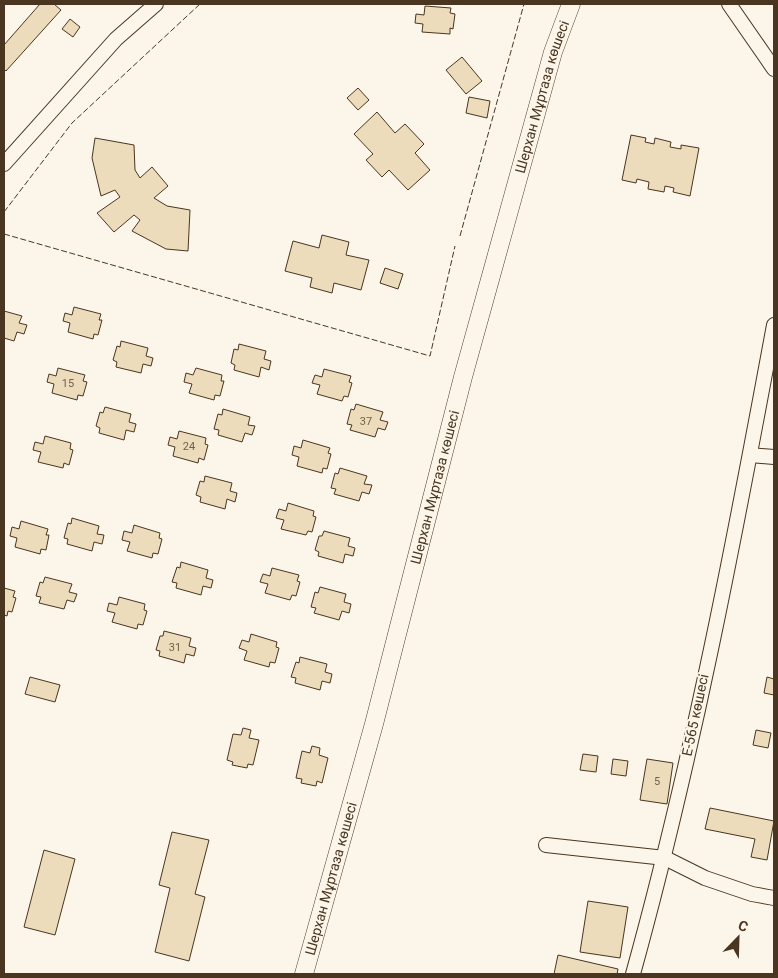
<svg xmlns="http://www.w3.org/2000/svg" width="778" height="978" viewBox="0 0 778 978" font-family="Roboto,sans-serif">
  <style>
    .building { fill: #ecdcbc; stroke: #4a3520 }
    .lines { fill: none; stroke-linecap: round; stroke-linejoin: round }
    .minor-casing { stroke: #4a3520; stroke-width: 16 }
    .major-casing { stroke: #4a3520; stroke-width: 19 }
    .minor { stroke: #fbf6e9; stroke-width: 14 }
    .major { stroke: #fbf6e9; stroke-width: 18 }
    .fence { stroke: #4a3520; stroke-width: 1; stroke-dasharray: 6 2.5; stroke-linecap: butt }
    .labels { text-anchor: middle; stroke-width: 4; stroke-linejoin: round; paint-order: stroke }
    .number-label { font-size: 11px; fill: #725f47 }
    .street-label { font-size: 14px; fill: #4a3520; stroke: #fbf6e9 }
  </style>
  <rect width="100%" height="100%" fill="#fbf6e9"/>
  <g class="building">
    <polygon points="40,4 54,4 61,10 6,71 4,69 4,45"/>
    <polygon points="425,6 451,8 450,13 455,14 453,29 450,28 450,34 422,32 423,24 415,23 416,14 424,15"/>
    <polygon points="70,19 80,27 73,37 62,29"/>
    <polygon points="462,57 482,81 466,94 446,70"/>
    <polygon points="358,88 369,100 358,110 347,98"/>
    <polygon points="469,97 490,101 487,118 466,113"/>
    <polygon points="377,112 395,133 405,124 424,144 415,153 430,170 408,190 389,170 382,177 366,160 373,154 354,134"/>
    <polygon points="631,135 646,138 645,142 654,144 655,138 671,142 670,147 681,149 681,145 699,148 690,196 673,192 674,188 665,186 664,192 648,189 649,182 637,179 636,183 622,180"/>
    <polygon points="95,138 134,145 135,170 140,178 152,167 168,186 154,198 167,206 190,210 188,251 166,249 132,231 140,220 134,215 114,232 97,213 120,197 115,190 101,196 92,158"/>
    <polygon points="322,235 349,242 346,255 369,260 361,290 334,283 332,293 310,287 312,278 285,271 293,241 319,248"/>
    <polygon points="385,268 403,274 398,289 380,283"/>
    <polygon points="74,307 101,314 99,320 102,320 98,335 94,334 93,339 68,332 70,323 63,321 65,313 72,315"/>
    <polygon points="4,311 22,316 19,323 27,325 24,334 17,332 14,341 4,338"/>
    <polygon points="121,341 148,348 146,356 153,358 151,366 143,364 141,373 116,367 117,362 113,360 117,346 120,347"/>
    <polygon points="239,344 266,351 264,359 271,361 269,370 261,367 259,377 234,370 235,365 231,363 234,349 238,350"/>
    <polygon points="58,368 85,375 83,381 87,382 83,396 78,395 77,400 52,393 54,384 47,382 49,374 56,376"/>
    <polygon points="196,368 222,375 221,381 224,381 220,396 215,395 214,400 189,393 192,384 184,382 186,373 193,375"/>
    <polygon points="324,369 351,376 349,382 352,383 348,397 344,396 342,401 317,394 320,385 312,383 315,375 322,377"/>
    <polygon points="356,404 383,412 380,420 388,422 385,430 378,428 375,437 350,430 352,425 347,424 351,409 354,410"/>
    <polygon points="105,407 131,414 129,422 136,424 134,432 126,430 124,440 99,433 100,428 96,426 100,412 103,413"/>
    <polygon points="223,409 250,417 248,425 255,426 252,435 245,433 242,442 218,435 219,430 214,429 218,414 222,415"/>
    <polygon points="179,431 206,438 205,444 208,445 204,460 199,458 198,463 173,456 175,447 168,445 170,437 177,439"/>
    <polygon points="45,436 71,443 70,449 73,450 69,465 64,463 63,468 38,462 41,452 33,450 35,442 43,444"/>
    <polygon points="303,440 330,448 328,453 331,454 327,469 323,468 322,473 297,466 299,457 292,455 294,446 301,448"/>
    <polygon points="340,468 367,476 364,484 372,485 369,494 362,492 359,501 334,494 336,489 331,488 335,473 338,474"/>
    <polygon points="205,476 232,483 230,491 237,493 235,502 227,499 225,509 200,502 201,497 196,495 200,481 204,482"/>
    <polygon points="288,503 314,511 313,516 316,517 312,532 308,531 306,535 281,529 284,520 276,518 279,509 286,511"/>
    <polygon points="72,518 99,526 97,534 104,535 102,544 94,542 92,551 67,544 68,539 64,538 68,523 71,524"/>
    <polygon points="21,521 48,529 46,535 49,535 46,550 41,549 40,554 15,547 17,538 10,536 12,527 19,529"/>
    <polygon points="134,525 160,533 159,538 162,539 158,554 153,553 152,558 127,551 130,542 122,540 124,531 132,533"/>
    <polygon points="324,531 350,538 348,546 355,548 353,556 345,554 343,563 318,556 319,552 315,550 319,536 322,536"/>
    <polygon points="181,562 208,570 206,578 213,580 211,588 203,586 201,595 176,588 177,583 172,582 177,567 180,568"/>
    <polygon points="272,568 299,575 297,581 300,582 296,596 292,595 290,600 265,593 268,584 260,582 263,574 270,576"/>
    <polygon points="45,577 72,584 69,592 77,594 74,602 67,600 64,609 39,603 41,597 36,596 40,582 43,583"/>
    <polygon points="320,587 346,594 344,602 351,604 349,613 342,611 339,620 314,613 316,608 311,607 315,592 318,593"/>
    <polygon points="4,588 15,591 13,597 16,598 12,612 8,611 7,616 4,615"/>
    <polygon points="119,597 145,604 144,610 147,611 143,625 138,624 137,629 112,622 115,613 107,611 109,603 117,605"/>
    <polygon points="164,631 191,638 189,646 196,648 194,656 186,654 184,663 159,656 160,651 156,650 160,636 163,636"/>
    <polygon points="251,634 277,642 276,647 279,648 275,663 270,662 269,667 244,660 247,651 239,648 242,640 249,642"/>
    <polygon points="300,657 327,664 325,672 332,674 330,683 322,681 320,690 295,683 296,678 291,677 296,662 299,663"/>
    <polygon points="30,677 60,685 55,702 25,694"/>
    <polygon points="767,677 774,679 774,695 764,693"/>
    <polygon points="243,728 251,730 249,738 259,740 253,765 248,764 247,768 232,765 233,762 227,760 233,734 241,735"/>
    <polygon points="756,730 771,733 768,748 753,745"/>
    <polygon points="312,746 320,748 319,755 328,758 322,783 317,781 316,786 301,783 302,779 296,778 302,751 310,753"/>
    <polygon points="583,754 598,756 596,772 580,770"/>
    <polygon points="613,759 628,761 626,776 611,774"/>
    <polygon points="647,759 673,763 667,804 640,800"/>
    <polygon points="710,808 774,821 767,860 751,857 755,839 705,829"/>
    <polygon points="172,832 209,840 195,894 205,897 189,961 155,952 170,888 159,885"/>
    <polygon points="44,850 75,859 55,935 24,927"/>
    <polygon points="588,901 628,907 620,958 580,952"/>
    <polygon points="558,955 618,969 617,974 554,974"/>
  </g>
  <g class="lines">
    <defs>
      <g id="minor">
        <polyline points="729,4 774,69"/>
        <polyline points="4,164 116,39 156,4"/>
        <polyline points="750,455 774,457"/>
        <polyline points="546,845 665,858 705,878 752,894 774,898"/>
        <path d="M633,974C692,761 734,542 774,325"/>
      </g>
      <g id="major">
        <path id="s1" d="M304,974L374,724L463,377L553,52L571,4"/>
      </g>
    </defs>
    <use href="#minor" class="minor-casing"/>
    <use href="#major" class="major-casing"/>
    <use href="#minor" class="minor"/>
    <use href="#major" class="major"/>
    <g class="fence">
      <polyline points="4,212 72,123 200,4"/>
      <polyline points="4,234 430,356 455,246"/>
      <polyline points="460,236 524,4"/>
    </g>
  </g>
  <g class="labels">
    <g class="number-label">
      <text x="68" y="387">15</text>
      <text x="366" y="425">37</text>
      <text x="189" y="450">24</text>
      <text x="175" y="651">31</text>
      <text x="657" y="785">5</text>
    </g>
    <g class="street-label">
      <text dy="5" stroke="none"><textPath href="#s1" startOffset="909">Шерхан Мұртаза көшесі</textPath></text>
      <text dy="5" stroke="none"><textPath href="#s1" startOffset="504">Шерхан Мұртаза көшесі</textPath></text>
      <text transform="translate(695 715) rotate(-78)" y="5">Е-565 көшесі</text>
      <text dy="5" stroke="none"><textPath href="#s1" startOffset="99">Шерхан Мұртаза көшесі</textPath></text>
    </g>
  </g>
  <rect width="778" height="978" fill="none" stroke="#4a3520" stroke-width="10"/>
  <g transform="translate(738 938) rotate(23)" stroke="#fbf6e9" stroke-width="4" paint-order="stroke">
  <path d="M0-4L9 19L0 12L-9 19Z" fill="#4a3520"/>
  <text y="-8" font-size="14" font-weight="bold" text-anchor="middle" fill="#4a3520">С</text>
  </g>
</svg>
